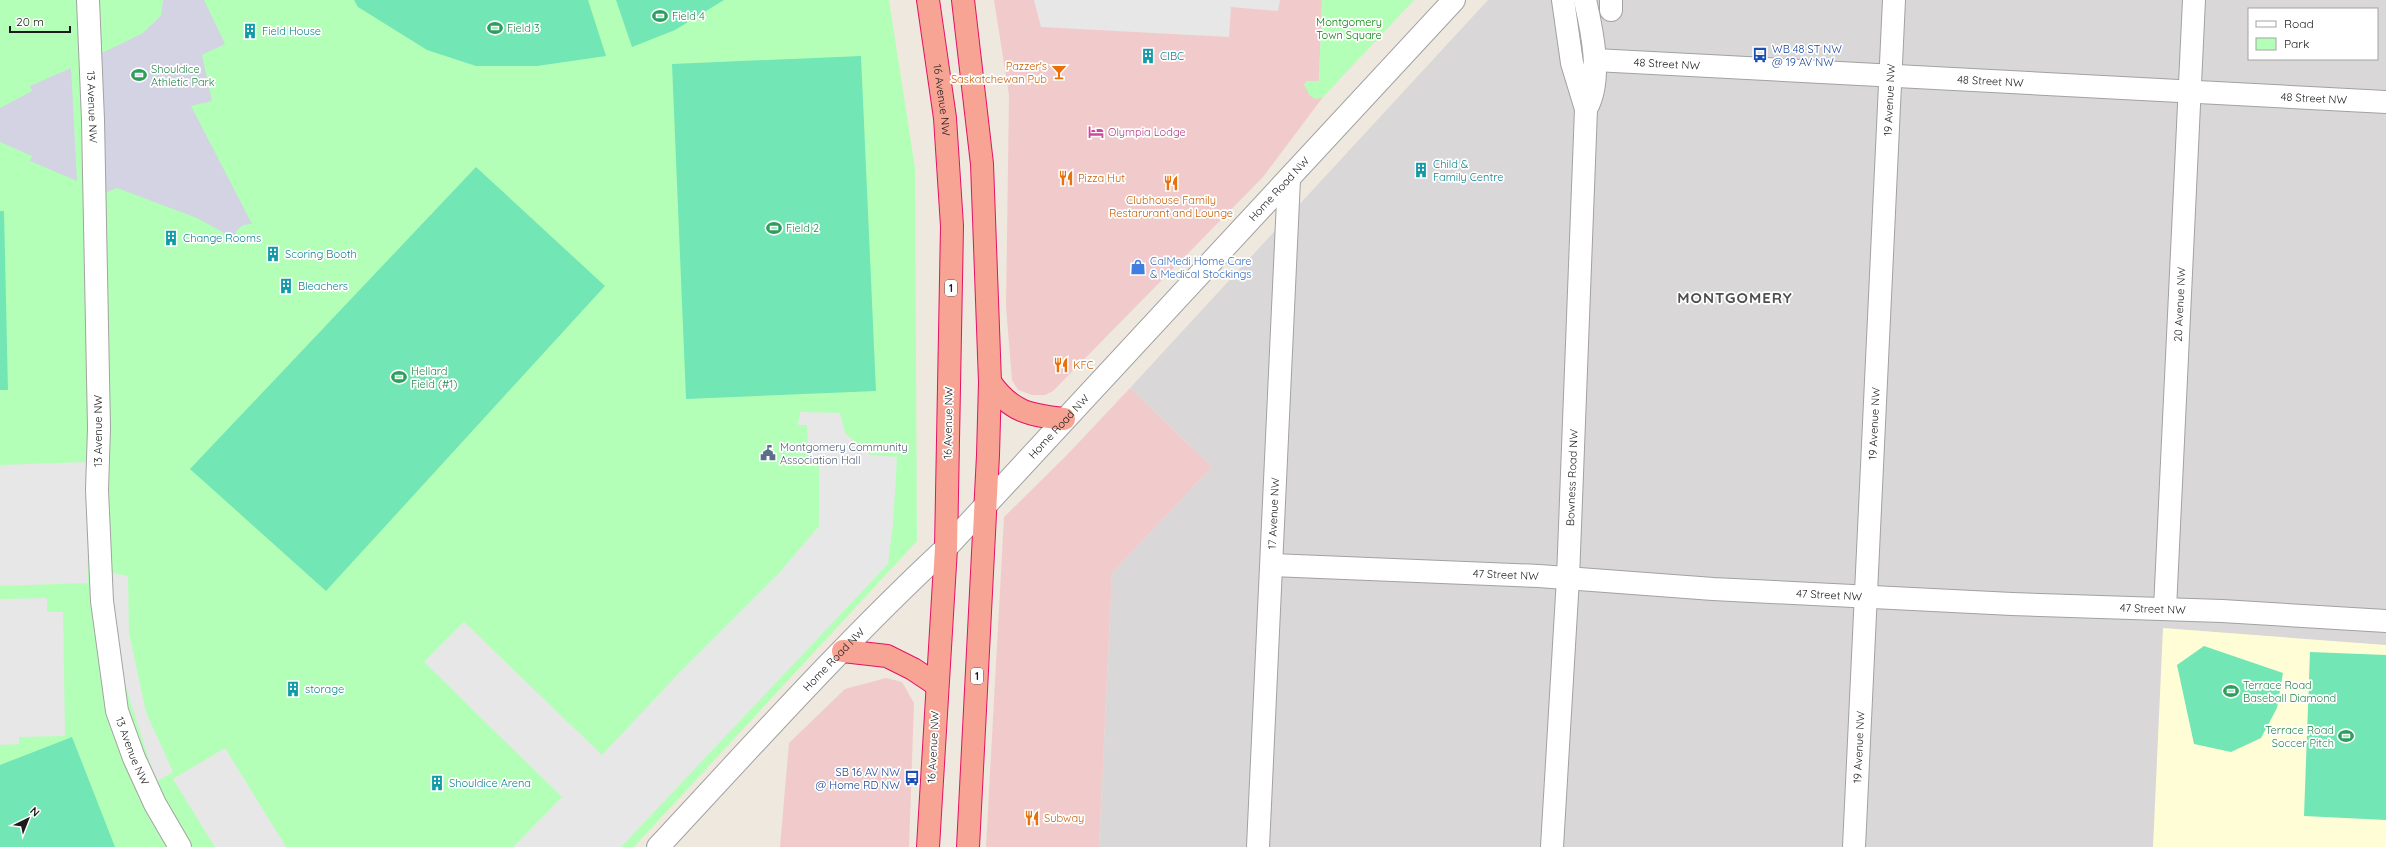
<svg xmlns="http://www.w3.org/2000/svg" width="2386" height="847" viewBox="0 0 2386 847" font-family="Quicksand,sans-serif">
  <style>
    .residential { fill: #d9d7d7; fill-rule: evenodd }
    .commercial { fill: #f1cbcb }
    .education { fill: #fffdd6 }
    .park { fill: #b4ffb7 }
    .pitch { fill: #73e6b5 }
    .parking { fill: #e7e7e7 }
    .plaza { fill: #d3d3e3 }
    .lines { fill: none; stroke-linecap: round; stroke-linejoin: round }
    .minor-casing { stroke: #a2a2a2; stroke-width: 24 }
    .tertiary-casing { stroke: #a2a2a2; stroke-width: 24 }
    .trunk-casing { stroke: #e51263; stroke-width: 24 }
    .minor { stroke: #fff; stroke-width: 22 }
    .tertiary { stroke: #fff; stroke-width: 22 }
    .trunk { stroke: #f7a494; stroke-width: 22 }
    .labels { text-anchor: middle; stroke-width: 3.5; stroke-linejoin: round; paint-order: stroke }
    .shield { fill: #fff; stroke: #5f5f5f; stroke-width: 1 }
    .shield-label { font-size: 10px; font-weight: bold; fill: #1b1b1b }
    .leisure-label { font-size: 11px; fill: #27864d; stroke: #fff; text-anchor: start }
    .park-label { font-size: 11px; fill: #008106; stroke: #fff }
    .culture-label { font-size: 11px; fill: #0d838f; stroke: #fff; text-anchor: start }
    .transit-label { font-size: 11px; fill: #164399; stroke: #fff; text-anchor: start }
    .street-label { font-size: 11px; fill: #1b1b1b; stroke: #fff }
    .food-label { font-size: 11px; fill: #c56008; stroke: #fff; text-anchor: start }
    .hotel-label { font-size: 11px; fill: #b23c85; stroke: #fff; text-anchor: start }
    .shop-label { font-size: 11px; fill: #366cbe; stroke: #fff; text-anchor: start }
    .service-label { font-size: 11px; fill: #4e5e75; stroke: #fff; text-anchor: start }
    .district-label { font-size: 15px; font-weight: bold; letter-spacing: 1px; fill: #4e4e4e; stroke: #fff }
  </style>
  <rect width="100%" height="100%" fill="#eee8de"/>
  <path class="residential" d="M1488,0H2386V847H1099L1112,573L1212,467L1130,388ZM2249,9H2377V59H2249Z"/>
  <g class="commercial">
    <polygon points="994,0 1322,0 1319,81 1307,81 1316,99 1323,97 1263,177 1053,391 1045,395 1032,395 1018,390 1012,380 1006,307 1009,95"/>
    <polygon points="1130,388 1212,467 1112,573 1099,847 986,847 1004,517 1066,456"/>
    <polygon points="886,678 902,682 914,703 909,847 780,847 789,743 845,689"/>
  </g>
  <polygon class="education" points="2163,628 2386,645 2386,847 2153,847"/>
  <g class="park">
    <polygon points="0,0 889,0 915,168 917,541 634,847 0,847"/>
    <polygon points="1322,0 1414,0 1323,97 1316,99 1310,96 1304,84 1307,81 1319,81"/>
  </g>
  <g class="pitch">
    <polygon points="354,0 588,0 606,56 537,66 476,66 427,50 358,7"/>
    <polygon points="616,0 724,0 675,30 632,47"/>
    <polygon points="861,56 876,391 686,399 672,64"/>
    <polygon points="476,167 605,286 326,591 190,469"/>
    <polygon points="0,211 4,211 8,390 0,390"/>
    <polygon points="2204,646 2283,673 2277,708 2261,738 2231,752 2194,744 2177,665"/>
    <polygon points="2310,652 2386,655 2386,820 2304,816"/>
    <polygon points="72,737 115,847 0,847 0,765"/>
  </g>
  <g class="parking">
    <polygon points="1034,0 1280,0 1278,11 1231,7 1229,37 1041,27"/>
    <polygon points="800,412 840,413 845,433 870,455 897,457 893,524 888,564 621,847 513,847 562,797 424,662 464,622 602,755 680,672 779,573 819,526 819,466 809,466 807,425 798,425"/>
    <polygon points="87,462 88,583 0,586 0,465"/>
    <polygon points="112,573 128,576 129,633 146,712 173,772 156,782 123,678 112,614"/>
    <polygon points="47,598 47,612 63,612 65,736 19,737 19,744 0,745 0,599"/>
    <polygon points="225,748 286,847 215,847 173,779"/>
  </g>
  <g class="plaza">
    <polygon points="163,0 204,0 225,44 202,55 212,101 191,106 252,224 243,225 236,231 237,240 197,218 117,188 104,193 98,55 143,33 161,16"/>
    <polygon points="71,68 77,181 30,161 32,156 0,142 0,108 32,91 30,86"/>
  </g>
  <g class="lines">
    <defs>
      <g id="minor">
        <path id="s1" d="M88,0L93,120L99,428L97,490L102,601L117,711L134,758L155,804L180,847"/>
        <polyline points="1611,10 1611,0"/>
        <path id="s2" d="M1595,60L2386,102"/>
        <path id="s3" d="M1272,565L1539,576L1713,589L2012,604L2222,611L2386,621"/>
        <path id="s4" d="M2165,609L2194,0"/>
        <path id="s5" d="M1258,847L1289,179"/>
        <path id="s6" d="M1854,847L1894,0"/>
      </g>
      <g id="tertiary">
        <path d="M1585,0C1592,30 1603,81 1586,109"/>
        <path id="s7" d="M658,847C752,746 845,642 946,548L1454,0"/>
        <path id="s8" d="M1552,847L1568,578L1586,109L1572,63L1563,0"/>
      </g>
      <g id="trunk">
        <path id="s9" d="M928,0L945,118L952,226L946,548L928,847"/>
        <polyline points="963,0 982,164 990,382 988,455 968,847"/>
        <path d="M990,382C1011,412 1029,415 1064,419"/>
        <polyline points="843,651 887,656 913,669 937,685"/>
      </g>
    </defs>
    <use href="#minor" class="minor-casing"/>
    <use href="#tertiary" class="tertiary-casing"/>
    <use href="#trunk" class="trunk-casing"/>
    <use href="#minor" class="minor"/>
    <use href="#tertiary" class="tertiary"/>
    <use href="#trunk" class="trunk"/>
  </g>
  <defs>
    <symbol id="stadium-bare" viewBox="-9 -9 18 18"><path d="M0-5a6.5 5 0 1 0 0 10a6.5 5 0 1 0 0-10ZM-3.5-1.8h7v3.6h-7Z" fill="#2e9e5b" stroke="#fff" stroke-width="2.5" paint-order="stroke"/></symbol>
    <symbol id="building-bare" viewBox="-9 -9 18 18"><path d="M-4-6H4V6H1V3H-1V6H-4ZM-2.5-4.3h1.7v1.8h-1.7ZM.8-4.3h1.7v1.8H.8ZM-2.5-1h1.7V.8h-1.7ZM.8-1h1.7V.8H.8Z" fill="#0f9aa8" stroke="#fff" stroke-width="2.5" paint-order="stroke"/></symbol>
    <symbol id="bus-bare" viewBox="-9 -9 18 18"><path d="M-5-6H5V4H4V6H2V4H-2V6H-4V4H-5ZM-3.5-4V0h7V-4ZM-3.5 1.2v1.5H-2V1.2ZM2 1.2v1.5H3.5V1.2Z" fill="#1a4fb4" stroke="#fff" stroke-width="2.5" paint-order="stroke"/></symbol>
    <symbol id="bar-bare" viewBox="-9 -9 18 18"><path d="M-6-5H6L.8 .8V4.5H3.5V6h-7V4.5H-.8V.8Z" fill="#e8710a" stroke="#fff" stroke-width="2.5" paint-order="stroke"/></symbol>
    <symbol id="hotel-bare" viewBox="-9 -9 18 18"><path d="M-6-4.5h1.5V1H6V5H4.5V3h-9V5H-6ZM-4 0a1.8 1.8 0 1 1 3.6 0ZM.5 0V-2.5h3Q6-2.5 6 0Z" fill="#d1479c" stroke="#fff" stroke-width="2.5" paint-order="stroke"/></symbol>
    <symbol id="restaurant-bare" viewBox="-9 -9 18 18"><path d="M-5-6h1v4h1v-4h1v4h1v-4h1v5L-1.5 .5V6h-2V.5L-5-1ZM5-6V6H3V1.5H1.5Q1.5-4 5-6Z" fill="#e8710a" stroke="#fff" stroke-width="2.5" paint-order="stroke"/></symbol>
    <symbol id="shop-bare" viewBox="-9 -9 18 18"><path d="M-5-2.5h2.3a2.7 3.5 0 0 1 5.4 0H5L5.5 6h-11ZM-1.5-2.5h3a1.5 2.3 0 0 0-3 0Z" fill="#3f7fe0" stroke="#fff" stroke-width="2.5" paint-order="stroke"/></symbol>
    <symbol id="civic-bare" viewBox="-9 -9 18 18"><path d="M-.6-6.5H3V-4.5H.6V-3L4-1V1h2V6H-6V1h2V-1L-.6-3ZM-1.2 2.5V6h2.4V2.5Z" fill="#5c6f8a" stroke="#fff" stroke-width="2.5" paint-order="stroke"/></symbol>
  </defs>
  <g fill-rule="evenodd">
    <use href="#stadium-bare" x="649" y="5" width="22" height="22"/>
    <use href="#stadium-bare" x="484" y="17" width="22" height="22"/>
    <use href="#building-bare" x="239" y="20" width="22" height="22"/>
    <use href="#bus-bare" x="1749" y="44" width="22" height="22"/>
    <use href="#building-bare" x="1137" y="45" width="22" height="22"/>
    <use href="#bar-bare" x="1048" y="61" width="22" height="22"/>
    <use href="#stadium-bare" x="128" y="64" width="22" height="22"/>
    <use href="#hotel-bare" x="1085" y="121" width="22" height="22"/>
    <use href="#building-bare" x="1410" y="159" width="22" height="22"/>
    <use href="#restaurant-bare" x="1055" y="167" width="22" height="22"/>
    <use href="#restaurant-bare" x="1160" y="172" width="22" height="22"/>
    <use href="#stadium-bare" x="763" y="217" width="22" height="22"/>
    <use href="#building-bare" x="160" y="227" width="22" height="22"/>
    <use href="#building-bare" x="262" y="243" width="22" height="22"/>
    <use href="#shop-bare" x="1127" y="256" width="22" height="22"/>
    <use href="#building-bare" x="275" y="275" width="22" height="22"/>
    <use href="#restaurant-bare" x="1050" y="354" width="22" height="22"/>
    <use href="#stadium-bare" x="388" y="366" width="22" height="22"/>
    <use href="#civic-bare" x="757" y="442" width="22" height="22"/>
    <use href="#building-bare" x="282" y="678" width="22" height="22"/>
    <use href="#stadium-bare" x="2220" y="680" width="22" height="22"/>
    <use href="#stadium-bare" x="2335" y="725" width="22" height="22"/>
    <use href="#bus-bare" x="901" y="767" width="22" height="22"/>
    <use href="#building-bare" x="426" y="772" width="22" height="22"/>
    <use href="#restaurant-bare" x="1021" y="807" width="22" height="22"/>
  </g>
  <g class="labels">
    <g class="shield">
      <rect x="945" y="280" width="12" height="16" rx="3"/>
      <rect x="971" y="668" width="12" height="16" rx="3"/>
    </g>
    <g class="shield-label">
      <text x="951" y="292">1</text>
      <text x="977" y="680">1</text>
    </g>
    <g class="leisure-label">
      <text x="672" y="20">Field 4</text>
      <text x="507" y="32">Field 3</text>
      <text x="151" y="73">Shouldice<tspan x="151" dy="13">Athletic Park</tspan></text>
      <text x="786" y="232">Field 2</text>
      <text x="411" y="375">Hellard<tspan x="411" dy="13">Field (#1)</tspan></text>
      <text x="2243" y="689">Terrace Road<tspan x="2243" dy="13">Baseball Diamond</tspan></text>
      <text x="2334" y="734" text-anchor="end">Terrace Road<tspan x="2334" dy="13">Soccer Pitch</tspan></text>
    </g>
    <g class="park-label">
      <text x="1349" y="26">Montgomery<tspan x="1349" dy="13">Town Square</tspan></text>
    </g>
    <g class="culture-label">
      <text x="262" y="35">Field House</text>
      <text x="1160" y="60">CIBC</text>
      <text x="1433" y="168">Child &amp;<tspan x="1433" dy="13">Family Centre</tspan></text>
      <text x="183" y="242">Change Rooms</text>
      <text x="285" y="258">Scoring Booth</text>
      <text x="298" y="290">Bleachers</text>
      <text x="305" y="693">storage</text>
      <text x="449" y="787">Shouldice Arena</text>
    </g>
    <g class="transit-label">
      <text x="1772" y="53">WB 48 ST NW<tspan x="1772" dy="13">@ 19 AV NW</tspan></text>
      <text x="900" y="776" text-anchor="end">SB 16 AV NW<tspan x="900" dy="13">@ Home RD NW</tspan></text>
    </g>
    <g class="street-label">
      <text dy="4" stroke="none"><textPath href="#s2" startOffset="72">48 Street NW</textPath></text>
      <text dy="4" stroke="none"><textPath href="#s2" startOffset="396">48 Street NW</textPath></text>
      <text dy="4" stroke="none"><textPath href="#s2" startOffset="720">48 Street NW</textPath></text>
      <text dy="4" stroke="none"><textPath href="#s9" startOffset="101">16 Avenue NW</textPath></text>
      <text dy="4" stroke="none"><textPath href="#s6" startOffset="748">19 Avenue NW</textPath></text>
      <text dy="4" stroke="none"><textPath href="#s1" startOffset="107">13 Avenue NW</textPath></text>
      <text dy="4" stroke="none"><textPath href="#s7" startOffset="905">Home Road NW</textPath></text>
      <text dy="4" stroke="none"><textPath href="#s4" startOffset="305">20 Avenue NW</textPath></text>
      <text transform="translate(948 423) rotate(-89)" y="4">16 Avenue NW</text>
      <text dy="4" stroke="none"><textPath href="#s6" startOffset="424">19 Avenue NW</textPath></text>
      <text dy="4" stroke="none"><textPath href="#s7" startOffset="581">Home Road NW</textPath></text>
      <text transform="translate(98 431) rotate(-90)" y="4">13 Avenue NW</text>
      <text dy="4" stroke="none"><textPath href="#s8" startOffset="370">Bowness Road NW</textPath></text>
      <text dy="4" stroke="none"><textPath href="#s5" startOffset="334">17 Avenue NW</textPath></text>
      <text dy="4" stroke="none"><textPath href="#s3" startOffset="234">47 Street NW</textPath></text>
      <text dy="4" stroke="none"><textPath href="#s3" startOffset="558">47 Street NW</textPath></text>
      <text dy="4" stroke="none"><textPath href="#s3" startOffset="882">47 Street NW</textPath></text>
      <text dy="4" stroke="none"><textPath href="#s7" startOffset="257">Home Road NW</textPath></text>
      <text transform="translate(933 747) rotate(-87)" y="4">16 Avenue NW</text>
      <text dy="4" stroke="none"><textPath href="#s6" startOffset="100">19 Avenue NW</textPath></text>
      <text dy="4" stroke="none"><textPath href="#s1" startOffset="755">13 Avenue NW</textPath></text>
    </g>
    <g class="food-label">
      <text x="1047" y="70" text-anchor="end">Pazzer's<tspan x="1047" dy="13">Saskatchewan Pub</tspan></text>
      <text x="1078" y="182">Pizza Hut</text>
      <text x="1171" y="204" text-anchor="middle">Clubhouse Family<tspan x="1171" dy="13">Restarurant and Lounge</tspan></text>
      <text x="1073" y="369">KFC</text>
      <text x="1044" y="822">Subway</text>
    </g>
    <g class="hotel-label">
      <text x="1108" y="136">Olympia Lodge</text>
    </g>
    <g class="shop-label">
      <text x="1150" y="265">CalMedi Home Care<tspan x="1150" dy="13">&amp; Medical Stockings</tspan></text>
    </g>
    <g class="service-label">
      <text x="780" y="451">Montgomery Community<tspan x="780" dy="13">Association Hall</tspan></text>
    </g>
    <g class="district-label">
      <text x="1735" y="303">MONTGOMERY</text>
    </g>
  </g>
  <rect x="2248" y="8" width="130" height="52" fill="#ffffff" stroke="#a4a4a4"/>
  <rect x="2256" y="21" width="20" height="6" fill="#ffffff" stroke="#a4a4a4"/>
  <text x="2284" y="28" font-size="12" fill="#1b1b1b">Road</text>
  <rect x="2256" y="38" width="20" height="12" fill="#b4ffb7" stroke="#a4a4a4"/>
  <text x="2284" y="48" font-size="12" fill="#1b1b1b">Park</text>
  <g transform="translate(28 819) rotate(43)" stroke="#ffffff" stroke-width="3" paint-order="stroke">
  <path d="M0-3L7 15L0 10L-7 15Z" fill="#1b1b1b"/>
  <text y="-6" font-size="11" font-weight="bold" text-anchor="middle" fill="#1b1b1b">N</text>
  </g>
  <path d="M10 26v6h60v-6" fill="none" stroke="#1b1b1b" stroke-width="2"/>
  <text x="16" y="26" font-size="12" fill="#1b1b1b" stroke="#ffffff" stroke-width="3" paint-order="stroke">20 m</text>
</svg>
